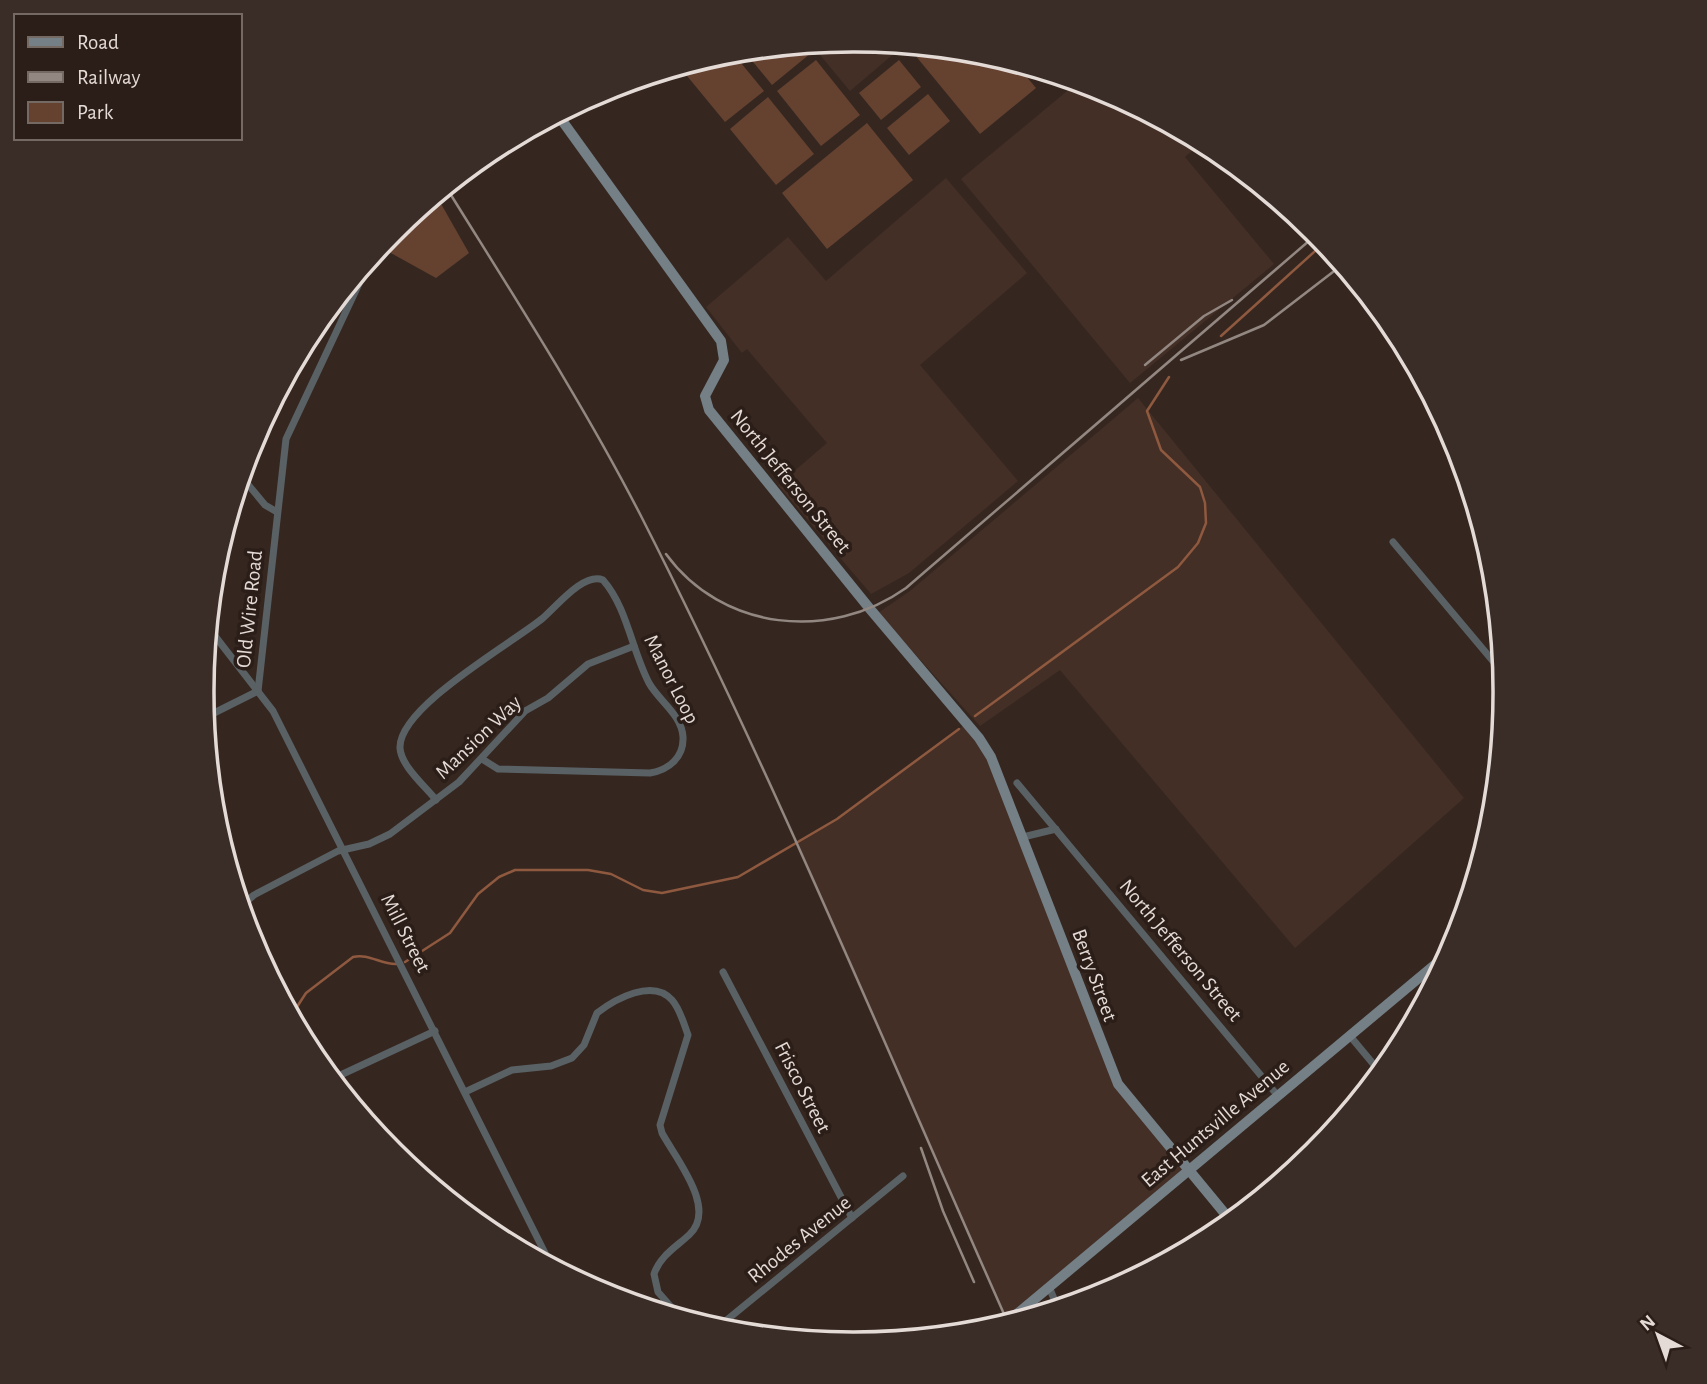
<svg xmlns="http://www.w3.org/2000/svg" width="1707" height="1384" viewBox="0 0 1707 1384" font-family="'Alegreya Sans',sans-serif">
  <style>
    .built { fill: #432f26 }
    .green { fill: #654130 }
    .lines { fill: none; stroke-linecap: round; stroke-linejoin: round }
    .stream { stroke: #8f593f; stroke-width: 2.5 }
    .street { stroke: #5a6165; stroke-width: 7 }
    .secondary { stroke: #747f86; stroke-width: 10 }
    .rail { stroke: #938782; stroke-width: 2.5 }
    .labels { text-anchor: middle; stroke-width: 7; stroke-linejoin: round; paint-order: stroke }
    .street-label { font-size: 21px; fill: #e4dad6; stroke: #2b1d17 }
    .rim { fill: none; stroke: #e4dad6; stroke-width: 3.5 }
  </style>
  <rect width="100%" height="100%" fill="#352720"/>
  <g class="built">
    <polygon points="854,40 904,45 850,91 811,44"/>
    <polygon points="1078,82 1103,90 1201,143 1185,157 1274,264 1130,383 961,179"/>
    <polygon points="946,178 1027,273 920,365 1018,481 909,573 871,594 778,485 827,443 747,349 742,353 706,307 788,237 826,281"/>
    <polygon points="372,256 344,314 330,307"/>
    <polygon points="1138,398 1464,798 1295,948 1060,670 980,726 878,613 910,591"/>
    <polygon points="967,723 979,738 1118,1084 1188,1170 1007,1322 796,845 837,819"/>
  </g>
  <g class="green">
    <polygon points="805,45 811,53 772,85 744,51"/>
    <polygon points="913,46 981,53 1016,64 1036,88 980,134 910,49"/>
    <polygon points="732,52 764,91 725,122 683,71 692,63"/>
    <polygon points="816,60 860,115 821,146 777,91"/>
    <polygon points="899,60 921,87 881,120 859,93"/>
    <polygon points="928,94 950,121 909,155 887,128"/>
    <polygon points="768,97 814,154 776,185 730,129"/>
    <polygon points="867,123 913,180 827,249 782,193"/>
    <polygon points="436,195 469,253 436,278 380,247 393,231"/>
  </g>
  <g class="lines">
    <g class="stream">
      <polyline points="1221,336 1324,243"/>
      <polyline points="975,716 1178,567 1198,543 1206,523 1205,503 1200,487 1161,450 1147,411 1169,377"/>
      <polyline points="405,962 450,933 478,894 499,877 515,870 588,870 611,874 643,890 662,893 738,877 837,819 959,729"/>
      <path d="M291,1016L306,993L353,957C369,953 381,965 397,964"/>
    </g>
    <g class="street">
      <polyline points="241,476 265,505 277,512"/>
      <polyline points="1393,542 1503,673"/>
      <polyline points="208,627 273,711 552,1267"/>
      <polyline points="258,691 286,439 372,256"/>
      <polyline points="204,718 258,691"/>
      <polyline points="1017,783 1278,1096"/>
      <path d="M436,800C425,786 401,766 400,748C398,707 514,642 543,618C557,606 584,572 603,580C627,607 632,651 649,683C659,701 682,715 683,737C684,757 669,770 650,773L498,769L482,759"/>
      <polyline points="1023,837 1056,829"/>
      <polyline points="241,906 254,895 338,851 369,844 390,834 459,782 525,711 548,698 588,664 634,646"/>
      <polyline points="723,972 852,1218"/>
      <polyline points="1350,1036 1380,1072"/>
      <polyline points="332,1079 435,1031"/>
      <path d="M465,1092L512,1070L551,1066L572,1058L584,1045L597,1013C615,999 653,978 672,1000C680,1009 684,1024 688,1035L660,1125L662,1133C676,1159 718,1209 689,1235C676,1247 660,1256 654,1274L658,1292L680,1317"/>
      <polyline points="1049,1287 1058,1308"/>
      <polyline points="717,1328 903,1176"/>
    </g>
    <g class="secondary">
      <polyline points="558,115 721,341 724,360 705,396 709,410 870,609 979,738 991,757 1118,1084 1231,1221"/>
      <polyline points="1005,1324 1450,952"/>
    </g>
    <g class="rail">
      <path d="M446,187C513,295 583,403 641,516C775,779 888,1053 1008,1323"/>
      <polyline points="1181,360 1264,325 1342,265"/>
      <polyline points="1145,365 1204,316 1232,300"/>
      <path d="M666,554C722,631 830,642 906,588L1317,234"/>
      <polyline points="921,1148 943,1211 974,1282"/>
    </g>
  </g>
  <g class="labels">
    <g class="street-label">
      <text transform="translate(791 481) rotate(51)" y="7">North Jefferson Street</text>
      <text transform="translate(249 609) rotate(-84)" y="7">Old Wire Road</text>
      <text transform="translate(672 679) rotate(63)" y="7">Manor Loop</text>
      <text transform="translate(478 737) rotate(-44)" y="7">Mansion Way</text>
      <text transform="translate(406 933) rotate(63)" y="7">Mill Street</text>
      <text transform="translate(1181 950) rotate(50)" y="7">North Jefferson Street</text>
      <text transform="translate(1095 975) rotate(70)" y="7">Berry Street</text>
      <text transform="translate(803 1087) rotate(63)" y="7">Frisco Street</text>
      <text transform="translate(1215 1123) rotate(-40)" y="7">East Huntsville Avenue</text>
      <text transform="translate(799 1239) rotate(-39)" y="7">Rhodes Avenue</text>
    </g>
  </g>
  <path d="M0 0H1707V1384H0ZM853 52H854A639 639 0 0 1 1493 691V693A639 639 0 0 1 854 1332H853A639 639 0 0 1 214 693V691A639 639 0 0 1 853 52Z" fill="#3a2c26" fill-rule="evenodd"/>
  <path class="rim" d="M853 52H854A639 639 0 0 1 1493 691V693A639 639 0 0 1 854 1332H853A639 639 0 0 1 214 693V691A639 639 0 0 1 853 52Z"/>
  <rect x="14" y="14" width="228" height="126" fill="#2b1d17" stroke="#756963" stroke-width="2"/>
  <rect x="28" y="37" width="35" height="10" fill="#747f86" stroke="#756963" stroke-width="2"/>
  <text x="77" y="49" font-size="21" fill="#e4dad6">Road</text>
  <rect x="28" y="72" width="35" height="10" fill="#938782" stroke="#756963" stroke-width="2"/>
  <text x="77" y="84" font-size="21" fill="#e4dad6">Railway</text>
  <rect x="28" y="102" width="35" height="21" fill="#654130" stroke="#756963" stroke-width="2"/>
  <text x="77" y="119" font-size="21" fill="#e4dad6">Park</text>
  <g transform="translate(1658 1335) rotate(319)" stroke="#2b1d17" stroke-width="5" paint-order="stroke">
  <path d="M0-5L12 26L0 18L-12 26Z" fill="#e4dad6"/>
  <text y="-10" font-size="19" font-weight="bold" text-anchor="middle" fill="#e4dad6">N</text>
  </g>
</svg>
